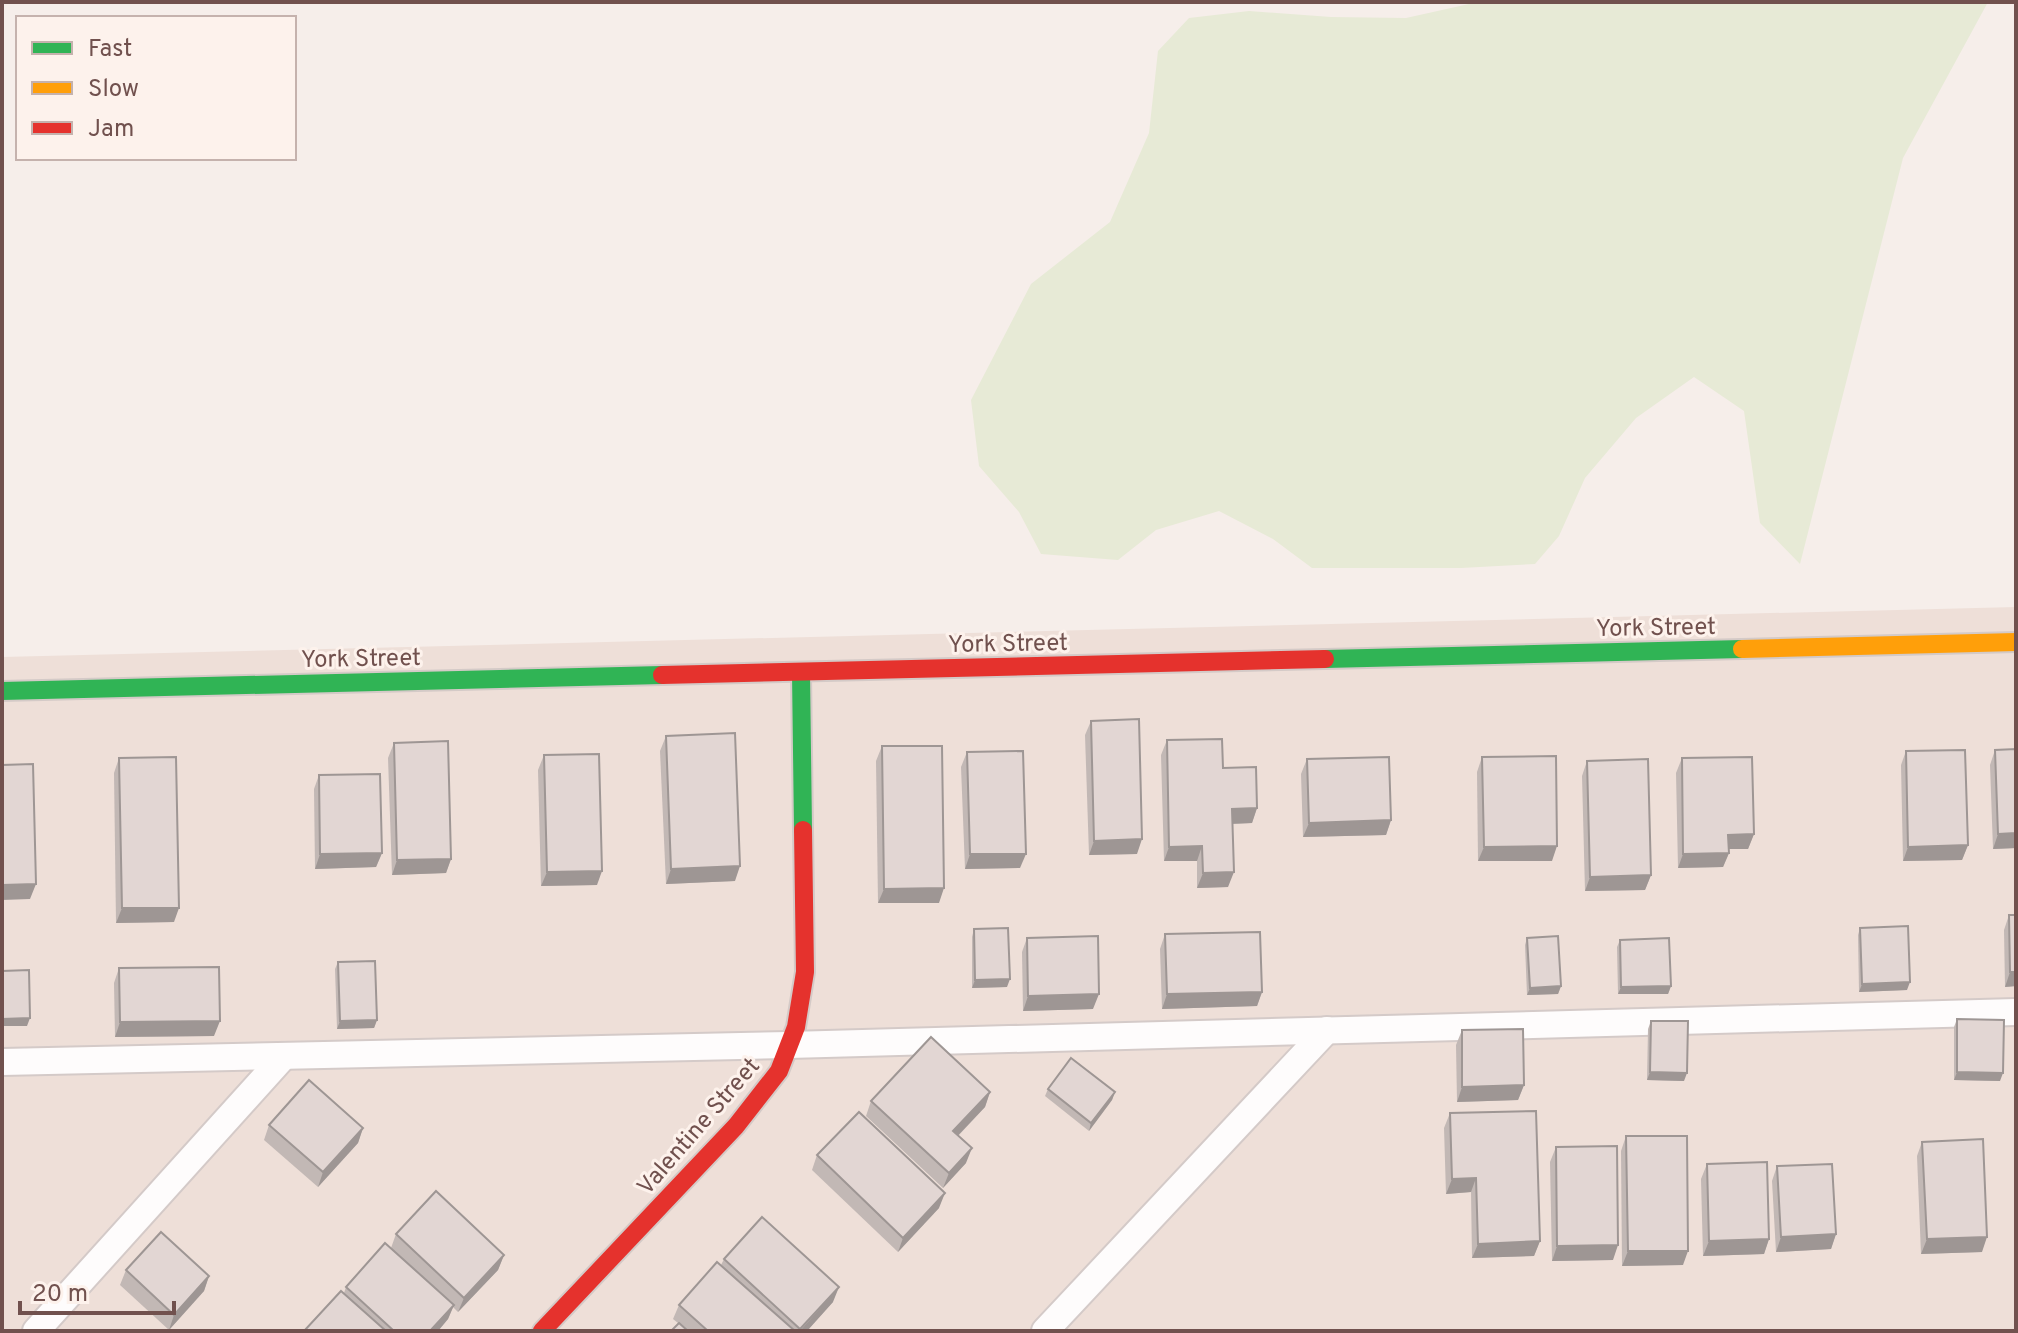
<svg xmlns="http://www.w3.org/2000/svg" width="2018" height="1333" viewBox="0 0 2018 1333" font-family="Overpass,sans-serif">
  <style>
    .residential { fill: #eedfd8 }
    .green { fill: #e7ead6 }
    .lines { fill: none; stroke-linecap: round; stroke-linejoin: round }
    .lane-casing { stroke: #d4cac8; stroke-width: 30 }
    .fast-casing { stroke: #d4cac7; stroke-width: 22 }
    .slow-casing { stroke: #d4cac7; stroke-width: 22 }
    .jam-casing { stroke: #d4cac7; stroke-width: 22 }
    .lane { stroke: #fefcfc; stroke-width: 26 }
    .fast { stroke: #30b455; stroke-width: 18 }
    .slow { stroke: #ff9f0a; stroke-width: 18 }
    .jam { stroke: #e5322d; stroke-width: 18 }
    .wall { fill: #c2b8b5 }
    .shaded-wall { fill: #9e9694 }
    .building { fill: #e2d6d3; stroke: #9e9694; stroke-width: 2 }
    .labels { text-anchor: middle; stroke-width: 6; stroke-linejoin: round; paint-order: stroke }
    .street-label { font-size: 24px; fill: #71514e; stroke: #fdf2ec }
  </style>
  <rect width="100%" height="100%" fill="#f6eeea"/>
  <polygon class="residential" points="2016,607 2016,1331 2,1331 2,657"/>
  <polygon class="green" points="1478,2 1988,2 1903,158 1800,564 1760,523 1744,411 1694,377 1636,418 1585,478 1559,536 1535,564 1461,568 1312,568 1273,539 1219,511 1156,530 1118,560 1041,554 1019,512 979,466 971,400 1031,284 1110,222 1149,133 1158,51 1189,18 1249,11 1331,17 1406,18"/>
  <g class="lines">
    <defs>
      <g id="lane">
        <polyline points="2,1062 789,1045 2016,1012"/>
        <polyline points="36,1331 284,1056"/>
        <polyline points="1045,1331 1327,1030"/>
      </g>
      <g id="fast">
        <polyline points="1325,659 1742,649"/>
        <polyline points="801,672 803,830"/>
        <polyline points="2,691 662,675"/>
      </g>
      <polyline id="slow" points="1742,649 2016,642"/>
      <g id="jam">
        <polyline points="662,675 1325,659"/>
        <polyline points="542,1331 736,1126 779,1071 796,1027 805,972 803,830"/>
      </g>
    </defs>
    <use href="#lane" class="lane-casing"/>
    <use href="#fast" class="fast-casing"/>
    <use href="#slow" class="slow-casing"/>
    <use href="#jam" class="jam-casing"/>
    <use href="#lane" class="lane"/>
    <use href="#fast" class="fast"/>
    <use href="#slow" class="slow"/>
    <use href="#jam" class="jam"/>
  </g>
  <g class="wall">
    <polygon points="1091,721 1137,854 1089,855 1085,735"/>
    <polygon points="666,736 735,881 666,884 660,751"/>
    <polygon points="1167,740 1223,768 1257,808 1252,823 1233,824 1228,887 1197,888 1197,861 1164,861 1161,755"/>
    <polygon points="394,743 451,859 446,873 392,875 388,758"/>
    <polygon points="882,746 939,903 878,903 876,761"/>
    <polygon points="1995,750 2016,848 1993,849 1990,765"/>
    <polygon points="1906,751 1968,845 1962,860 1903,861 1901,765"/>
    <polygon points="967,752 1020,868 965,869 961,767"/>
    <polygon points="544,755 597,885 541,886 538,770"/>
    <polygon points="1482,757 1552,861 1478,861 1477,772"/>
    <polygon points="119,758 174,922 116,923 114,773"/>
    <polygon points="1682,758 1754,834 1748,849 1728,849 1729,853 1723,867 1678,868 1676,773"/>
    <polygon points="1307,759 1391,820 1386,835 1303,837 1301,774"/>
    <polygon points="1587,761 1651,875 1645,890 1585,891 1582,776"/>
    <polygon points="319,775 382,853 376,867 315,869 314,789"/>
    <polygon points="2009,915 2016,915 2016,986 2005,987 2004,930"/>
    <polygon points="1860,928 1907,990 1859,992 1858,935"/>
    <polygon points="974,929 1007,987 972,988 972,937"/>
    <polygon points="1165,934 1262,992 1257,1006 1162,1009 1160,949"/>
    <polygon points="1027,938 1093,1009 1023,1011 1022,952"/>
    <polygon points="1527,938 1561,986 1558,994 1527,995 1525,945"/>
    <polygon points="1620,940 1671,986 1668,994 1618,994 1617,947"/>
    <polygon points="338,962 377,1020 374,1028 337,1029 335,969"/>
    <polygon points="119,968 214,1036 115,1037 114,983"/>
    <polygon points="1957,1019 2000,1081 1954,1080 1954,1027"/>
    <polygon points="1651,1021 1684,1081 1647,1080 1648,1029"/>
    <polygon points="1462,1030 1524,1085 1518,1100 1457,1102 1456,1045"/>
    <polygon points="1048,1089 1115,1092 1112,1100 1089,1131 1045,1096"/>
    <polygon points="990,1092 985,1107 958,1136 966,1163 943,1188 866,1116 871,1101"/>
    <polygon points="1450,1113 1540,1241 1534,1256 1472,1258 1471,1192 1446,1194 1444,1128"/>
    <polygon points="269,1125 363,1128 358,1143 318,1187 264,1140"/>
    <polygon points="1626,1136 1683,1265 1622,1266 1621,1151"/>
    <polygon points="1922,1142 1982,1252 1921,1254 1917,1156"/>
    <polygon points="1556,1147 1613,1260 1552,1261 1550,1162"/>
    <polygon points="817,1155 939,1208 898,1252 812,1170"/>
    <polygon points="1707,1164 1769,1239 1764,1254 1703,1256 1701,1179"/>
    <polygon points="1777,1166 1836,1234 1831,1249 1776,1252 1772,1181"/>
    <polygon points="396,1234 504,1255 498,1270 458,1312 453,1307 448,1319 438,1331 304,1331 344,1293 346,1287 391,1248"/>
    <polygon points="724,1259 833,1302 807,1331 671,1331 678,1323 673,1319 679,1305 721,1265"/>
    <polygon points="126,1270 209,1276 204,1291 169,1330 120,1285"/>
  </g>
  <g class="shaded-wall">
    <polygon points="1257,808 1252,823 1227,824 1232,809"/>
    <polygon points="1391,820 1386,835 1303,837 1309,823"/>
    <polygon points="2016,833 2016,848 1993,849 1998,834"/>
    <polygon points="1754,834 1748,849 1723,849 1728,835"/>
    <polygon points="1142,839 1137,854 1089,855 1094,841"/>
    <polygon points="1968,845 1962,860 1903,861 1908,847"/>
    <polygon points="1202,846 1197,861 1164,861 1169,847"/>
    <polygon points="1557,846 1552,861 1478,861 1484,847"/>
    <polygon points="382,853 376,867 315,869 320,854"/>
    <polygon points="1729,853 1723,867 1678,868 1683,854"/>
    <polygon points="970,854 1026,854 1020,868 965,869"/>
    <polygon points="451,859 446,873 392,875 397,860"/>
    <polygon points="740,866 735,881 666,884 671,869"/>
    <polygon points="602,871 597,885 541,886 547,872"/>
    <polygon points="1234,872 1228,887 1197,888 1203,873"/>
    <polygon points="1651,875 1645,890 1585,891 1590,877"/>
    <polygon points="36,884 30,899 2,900 2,885"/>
    <polygon points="944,888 939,903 878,903 884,889"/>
    <polygon points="122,908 179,908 174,922 116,923"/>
    <polygon points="2010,972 2016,972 2016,986 2005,987"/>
    <polygon points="1010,979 1007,987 972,988 975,980"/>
    <polygon points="1910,982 1907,990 1859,992 1862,984"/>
    <polygon points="1561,986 1558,994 1527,995 1530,988"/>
    <polygon points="1671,986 1668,994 1618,994 1621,987"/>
    <polygon points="1262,992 1257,1006 1162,1009 1167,994"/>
    <polygon points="1099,994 1093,1009 1023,1011 1028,996"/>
    <polygon points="30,1018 27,1026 2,1026 2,1019"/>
    <polygon points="377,1020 374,1028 337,1029 340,1021"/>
    <polygon points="220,1021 214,1036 115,1037 120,1022"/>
    <polygon points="1650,1072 1687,1073 1684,1081 1647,1080"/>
    <polygon points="1957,1072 2003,1073 2000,1081 1954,1080"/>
    <polygon points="1524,1085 1518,1100 1457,1102 1462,1087"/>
    <polygon points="990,1092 985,1107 948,1146 953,1131"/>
    <polygon points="1115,1092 1112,1100 1089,1131 1091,1123"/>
    <polygon points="363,1128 358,1143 318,1187 323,1172"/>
    <polygon points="972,1148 966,1163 943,1188 949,1173"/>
    <polygon points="1476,1178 1471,1192 1446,1194 1452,1179"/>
    <polygon points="945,1193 939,1208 898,1252 903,1238"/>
    <polygon points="1836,1234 1831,1249 1776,1252 1781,1237"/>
    <polygon points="1987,1237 1982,1252 1921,1254 1927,1239"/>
    <polygon points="1769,1239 1764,1254 1703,1256 1709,1241"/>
    <polygon points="1540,1241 1534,1256 1472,1258 1478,1244"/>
    <polygon points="1618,1245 1613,1260 1552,1261 1557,1246"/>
    <polygon points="1628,1251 1688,1251 1683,1265 1622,1266"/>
    <polygon points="504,1255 498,1270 458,1312 464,1298"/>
    <polygon points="209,1276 204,1291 169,1330 174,1315"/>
    <polygon points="839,1287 833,1302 807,1331 800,1331"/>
    <polygon points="454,1305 448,1319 438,1331 430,1331"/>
  </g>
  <g class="building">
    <polygon points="1139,719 1142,839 1094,841 1091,721"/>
    <polygon points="735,733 740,866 671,869 666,736"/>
    <polygon points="1222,739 1223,768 1256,767 1257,808 1232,809 1234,872 1203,873 1202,846 1169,847 1167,740"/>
    <polygon points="448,741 451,859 397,860 394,743"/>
    <polygon points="882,746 942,746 944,888 884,889"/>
    <polygon points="2016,749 2016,833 1998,834 1995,750"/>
    <polygon points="1965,750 1968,845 1908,847 1906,751"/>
    <polygon points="1023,751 1026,854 970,854 967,752"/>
    <polygon points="599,754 602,871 547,872 544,755"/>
    <polygon points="1556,756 1557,846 1484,847 1482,757"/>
    <polygon points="176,757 179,908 122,908 119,758"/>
    <polygon points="1389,757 1391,820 1309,823 1307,759"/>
    <polygon points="1752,757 1754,834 1728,835 1729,853 1683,854 1682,758"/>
    <polygon points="1648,759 1651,875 1590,877 1587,761"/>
    <polygon points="33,764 36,884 2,885 2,765"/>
    <polygon points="380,774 382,853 320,854 319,775"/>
    <polygon points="2009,915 2016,915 2016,972 2010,972"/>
    <polygon points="1908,926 1910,982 1862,984 1860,928"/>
    <polygon points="1008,928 1010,979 975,980 974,929"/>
    <polygon points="1260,932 1262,992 1167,994 1165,934"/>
    <polygon points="1098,936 1099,994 1028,996 1027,938"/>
    <polygon points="1558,936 1561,986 1530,988 1527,938"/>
    <polygon points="1669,938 1671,986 1621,987 1620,940"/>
    <polygon points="375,961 377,1020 340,1021 338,962"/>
    <polygon points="219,967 220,1021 120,1022 119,968"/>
    <polygon points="29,970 30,1018 2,1019 2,971"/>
    <polygon points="1957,1019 2004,1020 2003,1073 1957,1072"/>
    <polygon points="1651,1021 1688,1021 1687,1073 1650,1072"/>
    <polygon points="1523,1029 1524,1085 1462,1087 1462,1030"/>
    <polygon points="931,1037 990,1092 953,1131 972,1148 949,1173 871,1101"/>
    <polygon points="1071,1058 1115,1092 1091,1123 1048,1089"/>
    <polygon points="309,1080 363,1128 323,1172 269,1125"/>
    <polygon points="1536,1111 1540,1241 1478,1244 1476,1178 1452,1179 1450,1113"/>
    <polygon points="859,1112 945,1193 903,1238 817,1155"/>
    <polygon points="1626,1136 1687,1136 1688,1251 1628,1251"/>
    <polygon points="1983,1139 1987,1237 1927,1239 1922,1142"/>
    <polygon points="1617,1146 1618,1245 1557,1246 1556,1147"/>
    <polygon points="1767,1162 1769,1239 1709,1241 1707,1164"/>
    <polygon points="1832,1164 1836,1234 1781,1237 1777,1166"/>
    <polygon points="436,1191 504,1255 464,1298 396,1234"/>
    <polygon points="762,1217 839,1287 800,1329 724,1259"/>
    <polygon points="161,1232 209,1276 174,1315 126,1270"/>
    <polygon points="385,1243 454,1305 430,1331 394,1331 346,1287"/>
    <polygon points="717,1262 795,1331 708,1331 679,1305"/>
    <polygon points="341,1291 386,1331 304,1331"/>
    <polygon points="679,1323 688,1331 671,1331"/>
  </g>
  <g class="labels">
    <g class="street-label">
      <text transform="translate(1656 627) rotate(-1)" y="8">York Street</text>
      <text transform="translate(1008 643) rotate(-1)" y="8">York Street</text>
      <text transform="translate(361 658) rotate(-1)" y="8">York Street</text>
      <text transform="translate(698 1126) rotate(-49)" y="8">Valentine Street</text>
    </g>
  </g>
  <rect width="2018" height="1333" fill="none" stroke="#71514e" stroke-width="8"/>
  <rect x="16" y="16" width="280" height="144" fill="#fdf2ec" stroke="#c5b2ad" stroke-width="2"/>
  <rect x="32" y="42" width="40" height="12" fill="#30b455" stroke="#c5b2ad" stroke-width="2"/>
  <text x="88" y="56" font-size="24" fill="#71514e">Fast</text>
  <rect x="32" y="82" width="40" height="12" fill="#ff9f0a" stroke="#c5b2ad" stroke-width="2"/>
  <text x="88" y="96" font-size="24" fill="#71514e">Slow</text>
  <rect x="32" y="122" width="40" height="12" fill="#e5322d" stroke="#c5b2ad" stroke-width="2"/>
  <text x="88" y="136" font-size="24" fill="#71514e">Jam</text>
  <path d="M20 1301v12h154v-12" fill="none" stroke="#71514e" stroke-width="4"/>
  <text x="32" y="1301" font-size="24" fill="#71514e" stroke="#fdf2ec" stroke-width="6" paint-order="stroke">20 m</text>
</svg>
